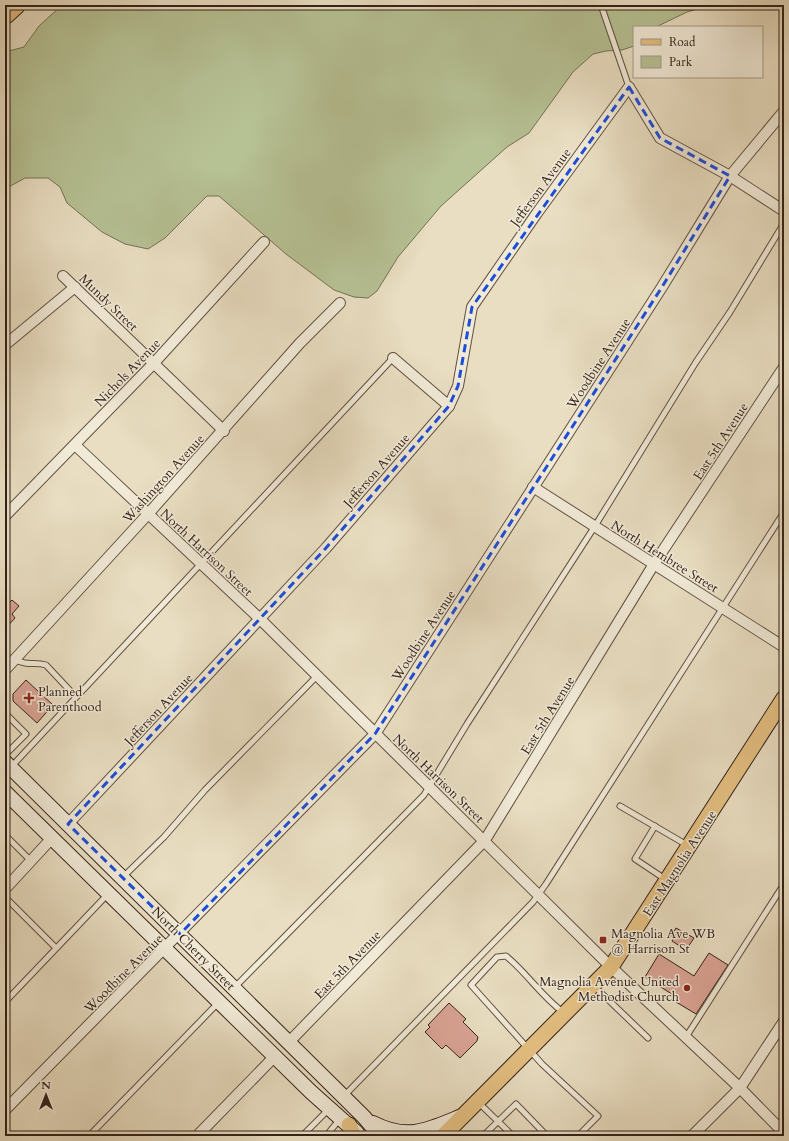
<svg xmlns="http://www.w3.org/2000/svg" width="789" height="1141" viewBox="0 0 789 1141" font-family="Cardo,serif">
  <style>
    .green { fill: #b6c194; stroke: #747256 }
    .building { fill: #dba496; stroke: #332219 }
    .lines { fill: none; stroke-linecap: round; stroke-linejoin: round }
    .service-casing { stroke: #605143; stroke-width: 7 }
    .minor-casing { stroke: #605143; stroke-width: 12 }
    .secondary-casing { stroke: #332219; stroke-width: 16 }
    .primary-casing { stroke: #332219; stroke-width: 17 }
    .motorway-casing { stroke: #332219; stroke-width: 20 }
    .service { stroke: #f1ead7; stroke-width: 5 }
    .minor { stroke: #f1ead7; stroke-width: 10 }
    .secondary { stroke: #f1ead7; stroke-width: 14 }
    .primary { stroke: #e4bf81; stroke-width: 15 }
    .motorway { stroke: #e4bf81; stroke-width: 18 }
    .marked { fill: none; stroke: #1d4ed8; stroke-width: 3; stroke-dasharray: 8 5; stroke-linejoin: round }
    .poi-dot { fill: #8f2418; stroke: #f1ead7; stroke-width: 1.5 }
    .labels { text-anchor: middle; stroke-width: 3; stroke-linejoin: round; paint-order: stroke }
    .street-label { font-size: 13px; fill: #332219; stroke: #f1ead7 }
    .poi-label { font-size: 13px; fill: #332219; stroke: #f1ead7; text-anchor: start }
  </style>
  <rect width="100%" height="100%" fill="#e9dec2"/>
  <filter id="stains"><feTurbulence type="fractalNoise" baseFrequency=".005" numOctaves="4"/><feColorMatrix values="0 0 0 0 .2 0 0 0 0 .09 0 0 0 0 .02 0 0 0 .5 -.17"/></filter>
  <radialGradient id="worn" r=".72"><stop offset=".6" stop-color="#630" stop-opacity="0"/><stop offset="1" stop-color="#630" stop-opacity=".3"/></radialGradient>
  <polygon class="green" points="62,5 711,5 687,12 656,27 634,27 634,46 622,50 606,51 593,54 573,72 529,133 507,147 441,206 398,257 377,291 368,298 354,297 334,290 286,254 219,196 207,196 165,238 148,249 125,244 102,232 67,203 60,187 48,178 25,178 5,189 5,52 24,47 39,26"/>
  <g class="building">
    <polygon points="12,600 19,606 12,614 15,618 5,629 5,607"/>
    <polygon points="26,680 53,705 37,723 13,701 13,694"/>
    <polygon points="676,928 694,938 686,950 672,941 673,939 671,937"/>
    <polygon points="709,953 728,965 696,1014 676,1002 678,998 645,977 659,954 694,976"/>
    <polygon points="449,1003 466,1019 463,1022 478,1037 477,1041 460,1058 446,1045 442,1049 425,1032 430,1027 428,1025"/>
  </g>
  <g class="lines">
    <defs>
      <g id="service">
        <polyline points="601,5 629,87"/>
        <path d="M14,659C29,667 33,661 46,665L76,697"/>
        <polyline points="5,713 26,734 5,755"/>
        <polyline points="12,766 393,358"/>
        <polyline points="620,806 687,845"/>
        <polyline points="655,826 635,859 665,879"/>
        <polyline points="5,835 31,861"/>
        <polyline points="123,877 164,837 205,790 317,676"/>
        <polyline points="5,897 55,947"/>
        <polyline points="594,986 648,1038"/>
        <polyline points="235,987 424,795 467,724 595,526 696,362 730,312 784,223"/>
        <polyline points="5,1002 108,894"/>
        <path d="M564,1013C540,995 528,974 506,956L497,957L471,985L542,1064L598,1116L578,1136"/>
        <polyline points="686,1037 784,884"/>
        <polyline points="344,1096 533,902 546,884 784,512"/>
        <polyline points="478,1102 513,1136"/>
        <polyline points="89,1136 218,1003"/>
        <polyline points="302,1136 328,1110"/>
        <polyline points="326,1136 340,1119"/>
        <polyline points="483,1136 516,1104 547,1136"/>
        <polyline points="774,1136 784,1125"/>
      </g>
      <g id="minor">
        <polyline points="63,276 224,431"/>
        <polyline points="5,345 75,287"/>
        <polyline points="393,358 449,406"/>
        <polyline points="75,445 260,619 611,967 740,1088 784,1133"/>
        <polyline points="533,487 784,647"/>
        <polyline points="5,516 154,363 264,242"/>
        <polyline points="5,670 148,514 300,343 340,303"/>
        <polyline points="68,824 326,548 449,406 458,386 472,307 537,213 629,87 660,138 730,176 784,211"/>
        <polyline points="5,889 52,838"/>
        <polyline points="289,1042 485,840 654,564 784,367"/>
        <polyline points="5,1110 375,734 662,287 730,176 784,111"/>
        <polyline points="197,1136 275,1056"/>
        <polyline points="692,1136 740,1088 784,1021"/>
      </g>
      <g id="secondary">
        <polyline points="5,762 364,1117 380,1136"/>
        <polyline points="5,792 311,1092 357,1133"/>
        <path d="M373,1123C408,1141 428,1130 462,1116"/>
      </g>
      <g id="primary">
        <polyline points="349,1125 354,1136"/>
        <polyline points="443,1136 611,967 784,698"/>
      </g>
      <polyline id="motorway" points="5,15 16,5"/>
    </defs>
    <use href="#service" class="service-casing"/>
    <use href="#minor" class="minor-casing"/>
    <use href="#secondary" class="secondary-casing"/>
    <use href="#primary" class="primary-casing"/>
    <use href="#motorway" class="motorway-casing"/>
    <use href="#service" class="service"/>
    <use href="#minor" class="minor"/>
    <use href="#secondary" class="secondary"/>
    <use href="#primary" class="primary"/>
    <use href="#motorway" class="motorway"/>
  </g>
  <path class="marked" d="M629,87L660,138L730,176L662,287L375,734L180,934L68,824L326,548L449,406L458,386L472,307Z"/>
  <g class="poi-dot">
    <path d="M27 692h4v4h4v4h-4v4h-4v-4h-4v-4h4z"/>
    <rect x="599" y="936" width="8" height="8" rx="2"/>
    <circle cx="687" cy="988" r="4"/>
  </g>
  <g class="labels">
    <g class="street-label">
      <text transform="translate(540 187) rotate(-54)" y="5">Jefferson Avenue</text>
      <text transform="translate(109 302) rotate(44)" y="5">Mundy Street</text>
      <text transform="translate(598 363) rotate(-57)" y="5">Woodbine Avenue</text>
      <text transform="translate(127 372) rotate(-46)" y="5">Nichols Avenue</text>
      <text transform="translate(720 441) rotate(-57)" y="5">East 5th Avenue</text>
      <text transform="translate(376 470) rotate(-49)" y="5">Jefferson Avenue</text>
      <text transform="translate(163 478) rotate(-48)" y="5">Washington Avenue</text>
      <text transform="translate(207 552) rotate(43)" y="5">North Harrison Street</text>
      <text transform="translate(665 556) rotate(32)" y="5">North Hembree Street</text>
      <text transform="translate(423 635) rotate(-57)" y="5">Woodbine Avenue</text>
      <text transform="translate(158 709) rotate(-47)" y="5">Jefferson Avenue</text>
      <text transform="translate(547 715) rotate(-58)" y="5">East 5th Avenue</text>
      <text transform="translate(439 778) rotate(44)" y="5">North Harrison Street</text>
      <text transform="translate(679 863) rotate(-57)" y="5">East Magnolia Avenue</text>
      <text transform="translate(194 948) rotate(45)" y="5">North Cherry Street</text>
      <text transform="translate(347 964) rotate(-46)" y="5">East 5th Avenue</text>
      <text transform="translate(123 973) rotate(-45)" y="5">Woodbine Avenue</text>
    </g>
    <g class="poi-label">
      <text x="38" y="696">Planned<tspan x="38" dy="15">Parenthood</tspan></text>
      <text x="611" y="938">Magnolia Ave WB<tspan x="611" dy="15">@ Harrison St</tspan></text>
      <text x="679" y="986" text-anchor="end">Magnolia Avenue United<tspan x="679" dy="15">Methodist Church</tspan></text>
    </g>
  </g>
  <rect width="789" height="1141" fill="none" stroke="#e9dec2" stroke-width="20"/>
  <rect x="6" y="6" width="777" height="1129" fill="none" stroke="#332219" stroke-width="2"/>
  <rect x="10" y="10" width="769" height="1121" fill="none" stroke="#332219"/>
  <rect x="633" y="26" width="130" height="52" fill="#f1ead7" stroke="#a59a8b"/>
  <rect x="641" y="39" width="20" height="6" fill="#e4bf81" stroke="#a59a8b"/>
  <text x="669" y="46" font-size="12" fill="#332219">Road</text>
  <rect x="641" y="56" width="20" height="12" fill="#b6c194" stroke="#a59a8b"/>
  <text x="669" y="66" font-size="12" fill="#332219">Park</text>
  <g transform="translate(46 1095)" stroke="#f1ead7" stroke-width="3" paint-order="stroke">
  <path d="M0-3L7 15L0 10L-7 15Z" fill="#332219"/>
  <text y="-6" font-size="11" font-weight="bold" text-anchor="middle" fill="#332219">N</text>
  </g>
  <rect width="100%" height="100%" filter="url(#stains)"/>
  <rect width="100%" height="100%" fill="url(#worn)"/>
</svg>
